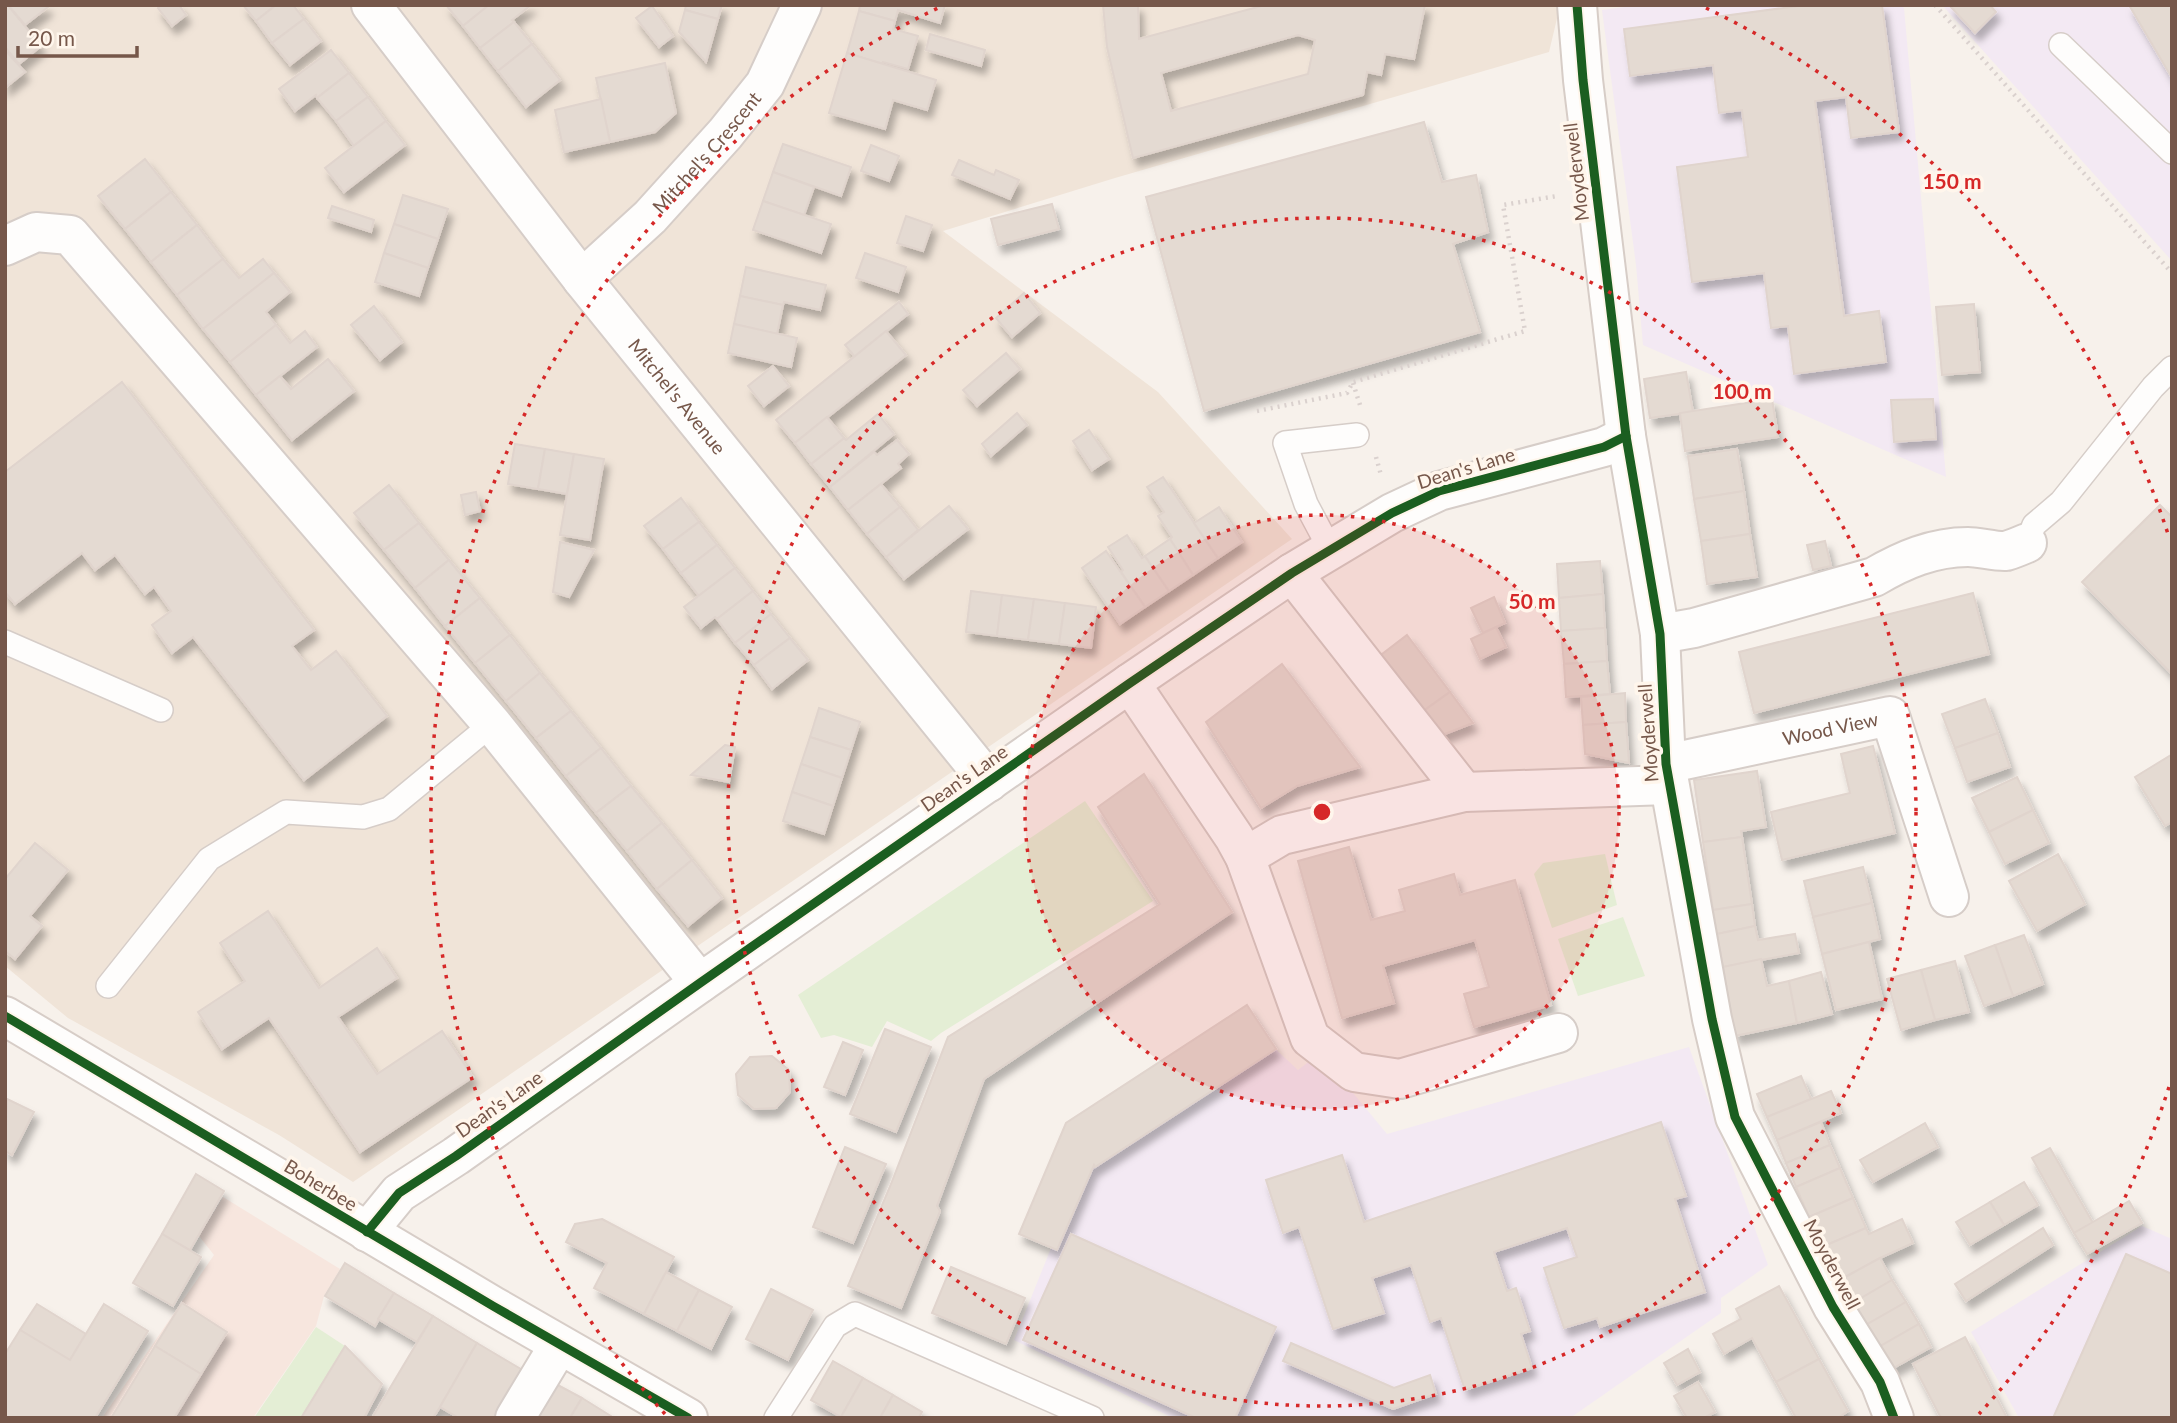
<svg xmlns="http://www.w3.org/2000/svg" width="2177" height="1423" viewBox="0 0 2177 1423" font-family="Lato,sans-serif">
  <style>
    .residential { fill: #f0e4d8 }
    .commercial { fill: #f7e6de }
    .education { fill: #f3e9f3 }
    .green { fill: #e4eed5 }
    .building { fill: #e4dad2; stroke: #e0d4cd; stroke-width: 2; fill-rule: evenodd; filter: url(#shadow) }
    .lines { fill: none; stroke-linecap: round; stroke-linejoin: round }
    .lane-casing { stroke: #d6cdc8; stroke-width: 26 }
    .street-casing { stroke: #d6cdc8; stroke-width: 42 }
    .secondary-casing { stroke: #d7cdc7; stroke-width: 42 }
    .path { stroke: #dad1ce; stroke-width: 4.5; stroke-dasharray: 2 5; stroke-linecap: butt }
    .lane { stroke: #fefdfc; stroke-width: 23 }
    .street { stroke: #fefdfc; stroke-width: 38 }
    .secondary { stroke: #fefdfc; stroke-width: 38 }
    .cycleway-casing { stroke: #fff6ec; stroke-width: 13 }
    .cycleway { stroke: #1b5e20; stroke-width: 9 }
    .ring { fill: none; stroke: #d62828; stroke-width: 3.5; stroke-dasharray: 3.5 7 }
    .labels { text-anchor: middle; stroke-width: 7; stroke-linejoin: round; paint-order: stroke }
    .street-label { font-size: 19px; fill: #76574a; stroke: #fff6ec }
    .centre { fill: #d62828; stroke: #fff6ec; stroke-width: 3.5 }
    .ring-label { font-size: 21px; text-anchor: middle; font-weight: bold; fill: #d62828; stroke: #fff6ec; stroke-width: 7; stroke-linejoin: round; paint-order: stroke }
  </style>
  <defs>
    <filter id="shadow"><feDropShadow dx="4.5" dy="8" stdDeviation="3.5" flood-color="#0004"/></filter>
  </defs>
  <rect width="100%" height="100%" fill="#f7f1eb"/>
  <polygon class="residential" points="5,5 1563,5 1560,6 1549,52 1115,178 943,231 1158,392 1292,539 353,1182 279,1135 68,1018 5,966"/>
  <polygon class="commercial" points="223,1197 340,1269 324,1296 316,1326 253,1418 102,1418 214,1255 199,1236"/>
  <g class="education">
    <polygon points="1640,5 1901,5 1904,8 1946,477 1643,345 1636,265 1602,10"/>
    <polygon points="1942,5 2172,5 2172,261"/>
    <polygon points="1270,1044 1298,1070 1320,1053 1387,1134 1689,1047 1768,1265 1721,1298 1721,1313 1570,1418 1173,1418 1014,1340 1089,1154"/>
    <polygon points="2142,1226 2172,1239 2172,1418 2019,1418 1971,1332"/>
  </g>
  <g class="green">
    <polygon points="1085,801 1153,901 941,1033 931,1041 887,1021 872,1047 834,1035 821,1038 798,995"/>
    <polygon points="1605,854 1617,905 1552,928 1534,874 1543,863"/>
    <polygon points="1623,917 1645,976 1578,996 1558,939"/>
    <polygon points="316,1327 345,1346 301,1418 254,1418"/>
  </g>
  <g class="building">
    <polygon points="5,5 8,5 41,46 19,64 5,47"/>
    <polygon points="8,5 46,5 48,7 25,25"/>
    <polygon points="161,5 179,5 186,15 172,26 158,8"/>
    <polygon points="243,5 276,5 256,21"/>
    <polygon points="276,5 293,5 304,19 272,43 256,21"/>
    <polygon points="446,5 489,5 463,26"/>
    <polygon points="489,5 531,5 512,20 514,22 480,48 463,26"/>
    <polygon points="686,5 722,5 718,19 685,10"/>
    <polygon points="860,5 945,5 940,23 898,10 895,21 859,11"/>
    <path d="M1103,5H1138L1139,39L1265,5H1425L1414,59L1385,54L1381,75L1367,72L1363,95L1133,158L1107,47ZM1298,35L1315,40L1308,74L1171,111L1161,73Z"/>
    <polygon points="1806,5 1882,5 1899,132 1851,138 1846,97 1815,101 1844,316 1879,311 1886,362 1794,374 1788,326 1771,328 1764,273 1692,282 1677,167 1748,157 1742,110 1719,113 1713,65 1630,76 1624,29"/>
    <polygon points="1949,5 1990,5 1996,12 1975,33"/>
    <polygon points="2129,5 2172,5 2172,78"/>
    <polygon points="652,6 673,36 659,47 636,18"/>
    <polygon points="685,10 718,19 706,62 679,32"/>
    <polygon points="859,11 895,21 893,29 918,36 908,69 883,62 883,64 847,53"/>
    <polygon points="304,19 321,41 290,65 272,43"/>
    <polygon points="514,22 532,44 498,71 480,48"/>
    <polygon points="930,34 985,50 981,66 926,50"/>
    <polygon points="532,44 560,80 526,107 498,71"/>
    <polygon points="5,50 25,72 5,88"/>
    <polygon points="331,50 349,73 317,98 316,95 295,111 279,89"/>
    <polygon points="847,53 936,80 927,110 893,100 885,129 829,113"/>
    <polygon points="665,63 676,113 655,132 610,142 596,78"/>
    <polygon points="349,73 368,97 336,121 317,98"/>
    <polygon points="368,97 386,121 354,146 336,121"/>
    <polygon points="601,99 610,142 564,152 555,110"/>
    <polygon points="386,121 405,145 344,192 325,168"/>
    <polygon points="1424,122 1442,182 1476,175 1488,232 1453,244 1480,332 1204,411 1146,197"/>
    <polygon points="783,144 851,167 841,196 773,172"/>
    <polygon points="871,145 899,156 889,181 861,171"/>
    <polygon points="145,159 171,192 125,229 98,196"/>
    <polygon points="959,160 994,175 996,170 1019,180 1010,199 952,175"/>
    <polygon points="773,172 814,187 804,215 763,201"/>
    <polygon points="171,192 197,225 151,262 125,229"/>
    <polygon points="403,195 448,209 438,239 394,224"/>
    <polygon points="763,201 831,224 821,253 753,230"/>
    <polygon points="1052,204 1059,229 998,245 991,219"/>
    <polygon points="332,206 374,220 371,232 328,218"/>
    <polygon points="906,216 932,225 923,251 897,243"/>
    <polygon points="394,224 438,239 428,268 384,253"/>
    <polygon points="197,225 223,259 177,295 151,262"/>
    <polygon points="384,253 428,268 419,296 375,282"/>
    <polygon points="865,253 906,267 898,292 856,278"/>
    <polygon points="223,259 239,278 263,259 274,273 203,329 177,295"/>
    <polygon points="746,267 826,285 820,310 784,302 783,305 740,296"/>
    <polygon points="274,273 290,292 266,312 276,325 230,362 203,329"/>
    <polygon points="1024,293 1040,313 1012,337 996,318"/>
    <polygon points="740,296 783,305 777,334 734,324"/>
    <polygon points="899,302 908,314 855,357 845,345"/>
    <polygon points="1974,304 1980,372 1942,375 1936,307"/>
    <polygon points="374,306 402,342 380,360 351,325"/>
    <polygon points="734,324 797,338 791,367 728,353"/>
    <polygon points="276,325 290,343 305,331 317,347 256,395 230,362"/>
    <polygon points="886,331 906,355 795,443 776,420"/>
    <polygon points="1006,353 1020,369 977,406 963,390"/>
    <polygon points="328,359 354,391 292,440 256,395 280,376 291,389"/>
    <polygon points="773,366 789,386 764,406 748,386"/>
    <polygon points="1686,372 1693,412 1650,418 1644,379"/>
    <polygon points="122,382 314,630 292,646 311,670 336,651 387,716 304,780 193,637 172,653 152,625 171,611 154,587 145,594 115,555 95,570 82,553 15,604 5,592 5,472"/>
    <polygon points="1772,399 1778,437 1685,451 1680,413"/>
    <polygon points="1933,399 1936,439 1894,442 1891,400"/>
    <polygon points="1017,413 1027,425 991,456 982,444"/>
    <polygon points="878,414 894,434 830,487 811,464 844,438 846,440"/>
    <polygon points="827,417 844,438 811,464 795,443"/>
    <polygon points="1089,430 1109,459 1092,470 1073,441"/>
    <polygon points="897,440 909,454 898,464 901,468 848,510 830,487 874,452 877,455"/>
    <polygon points="515,444 545,449 538,489 508,484"/>
    <polygon points="545,449 574,454 567,494 538,489"/>
    <polygon points="1737,449 1744,491 1694,499 1688,456"/>
    <polygon points="574,454 604,459 590,540 560,535"/>
    <polygon points="1163,477 1218,558 1193,575 1170,539 1172,537 1158,516 1164,512 1147,487"/>
    <polygon points="881,484 900,507 867,534 848,510"/>
    <polygon points="389,485 419,523 384,550 354,513"/>
    <polygon points="1744,491 1750,534 1701,541 1694,499"/>
    <polygon points="476,492 480,511 465,515 461,495"/>
    <polygon points="681,498 699,522 663,549 644,526"/>
    <polygon points="2160,505 2172,517 2172,674 2082,582"/>
    <polygon points="949,506 968,529 904,579 886,557"/>
    <polygon points="900,507 918,530 886,557 867,534"/>
    <polygon points="1219,507 1242,542 1218,558 1194,523"/>
    <polygon points="699,522 717,545 681,573 663,549"/>
    <polygon points="419,523 449,560 415,588 384,550"/>
    <polygon points="1750,534 1757,577 1707,584 1701,541"/>
    <polygon points="1127,535 1142,558 1145,556 1169,591 1145,607 1121,572 1123,570 1108,547"/>
    <polygon points="1170,539 1193,575 1169,591 1145,556"/>
    <polygon points="1825,541 1831,566 1813,570 1807,545"/>
    <polygon points="560,542 594,550 569,597 553,592"/>
    <polygon points="717,545 735,568 699,596 681,573"/>
    <polygon points="1106,551 1145,607 1120,624 1082,568"/>
    <polygon points="449,560 480,598 445,626 415,588"/>
    <polygon points="1600,561 1603,594 1559,598 1557,564"/>
    <polygon points="735,568 753,591 717,619 715,617 701,628 684,607"/>
    <polygon points="753,591 771,614 735,643 717,619"/>
    <polygon points="971,591 1002,595 997,636 966,632"/>
    <polygon points="1973,593 1989,654 1754,713 1739,652"/>
    <polygon points="1603,594 1605,628 1561,631 1559,598"/>
    <polygon points="1002,595 1034,599 1028,640 997,636"/>
    <polygon points="1494,597 1505,623 1483,633 1471,608"/>
    <polygon points="480,598 510,635 475,663 445,626"/>
    <polygon points="1034,599 1065,603 1059,644 1028,640"/>
    <polygon points="1065,603 1096,607 1091,648 1059,644"/>
    <polygon points="771,614 790,638 754,665 735,643"/>
    <polygon points="1496,627 1506,647 1480,659 1471,639"/>
    <polygon points="1605,628 1607,661 1564,664 1561,631"/>
    <polygon points="510,635 540,673 506,701 475,663"/>
    <polygon points="1407,635 1450,692 1415,717 1373,661"/>
    <polygon points="790,638 808,660 772,689 754,665"/>
    <polygon points="1607,661 1610,694 1566,697 1564,664"/>
    <polygon points="1282,664 1360,767 1297,786 1261,808 1206,722"/>
    <polygon points="540,673 571,711 536,738 506,701"/>
    <polygon points="1450,692 1473,723 1432,739 1415,717"/>
    <polygon points="1625,693 1626,722 1583,725 1581,697"/>
    <polygon points="1985,699 1998,733 1955,748 1942,714"/>
    <polygon points="819,708 860,722 851,750 810,737"/>
    <polygon points="571,711 601,748 566,776 536,738"/>
    <polygon points="1626,722 1629,763 1585,754 1583,725"/>
    <polygon points="1998,733 2010,767 1967,782 1955,748"/>
    <polygon points="810,737 851,750 842,778 801,764"/>
    <polygon points="725,745 735,747 729,782 691,775"/>
    <polygon points="1873,746 1895,833 1782,860 1771,812 1850,793 1841,754"/>
    <polygon points="601,748 631,786 596,813 566,776"/>
    <polygon points="2171,755 2172,822 2165,826 2135,777"/>
    <polygon points="801,764 842,778 833,806 792,792"/>
    <polygon points="1757,771 1766,827 1741,831 1742,837 1703,842 1694,780"/>
    <polygon points="1144,774 1232,912 984,1079 937,1206 940,1211 901,1308 848,1286 891,1184 948,1037 1160,904 1098,807"/>
    <polygon points="2017,777 2033,810 1989,832 1972,798"/>
    <polygon points="631,786 662,823 627,851 596,813"/>
    <polygon points="792,792 833,806 824,834 783,821"/>
    <polygon points="2033,810 2049,843 2005,864 1989,832"/>
    <polygon points="662,823 692,860 657,889 627,851"/>
    <polygon points="1742,837 1752,904 1713,910 1703,842"/>
    <polygon points="35,843 68,870 30,916 42,926 15,959 5,951 5,879"/>
    <polygon points="1349,847 1371,920 1405,911 1399,890 1454,874 1460,895 1515,880 1551,1005 1474,1027 1464,994 1489,987 1475,940 1383,966 1394,1003 1342,1018 1298,861"/>
    <polygon points="2058,854 2085,904 2037,931 2009,881"/>
    <polygon points="692,860 722,898 688,926 657,889"/>
    <polygon points="1863,867 1872,903 1813,917 1804,881"/>
    <polygon points="1872,903 1880,939 1822,954 1813,917"/>
    <polygon points="1752,904 1755,926 1717,934 1713,910"/>
    <polygon points="268,911 319,988 377,948 397,978 338,1017 377,1074 442,1031 473,1077 360,1152 269,1018 222,1049 198,1012 245,981 220,943"/>
    <polygon points="1755,926 1758,940 1795,934 1799,953 1723,967 1717,934"/>
    <polygon points="2024,935 2043,984 2013,996 1995,945"/>
    <polygon points="1869,942 1882,999 1836,1010 1822,954"/>
    <polygon points="1995,945 2013,996 1984,1006 1965,956"/>
    <polygon points="1761,959 1767,986 1789,981 1797,1023 1735,1036 1723,967"/>
    <polygon points="1955,961 1969,1012 1935,1020 1921,970"/>
    <polygon points="1921,970 1935,1020 1901,1030 1887,979"/>
    <polygon points="1821,972 1832,1014 1797,1023 1789,981"/>
    <polygon points="1247,1005 1276,1049 1095,1167 1094,1165 1057,1250 1019,1234 1066,1123"/>
    <polygon points="885,1029 931,1047 896,1132 850,1114"/>
    <polygon points="843,1042 863,1050 845,1095 824,1087"/>
    <polygon points="772,1056 789,1070 790,1092 776,1108 754,1109 738,1095 736,1074 750,1057"/>
    <polygon points="1801,1076 1811,1099 1767,1117 1757,1094"/>
    <polygon points="1831,1091 1841,1113 1777,1140 1767,1117"/>
    <polygon points="7,1099 34,1112 12,1155 5,1151"/>
    <polygon points="1661,1122 1686,1196 1675,1199 1705,1292 1600,1327 1597,1318 1564,1328 1544,1268 1577,1257 1567,1228 1494,1252 1507,1291 1516,1288 1530,1331 1521,1334 1532,1368 1465,1390 1441,1318 1430,1322 1411,1265 1372,1278 1384,1313 1333,1329 1299,1227 1283,1233 1266,1180 1342,1155 1364,1222"/>
    <polygon points="1821,1122 1830,1145 1786,1163 1777,1140"/>
    <polygon points="1925,1123 1938,1147 1873,1182 1860,1160"/>
    <polygon points="1830,1145 1840,1168 1796,1187 1786,1163"/>
    <polygon points="845,1147 886,1164 853,1243 813,1227"/>
    <polygon points="2050,1148 2093,1223 2074,1233 2032,1158"/>
    <polygon points="1840,1168 1853,1198 1809,1217 1796,1187"/>
    <polygon points="196,1174 224,1191 190,1250 162,1234"/>
    <polygon points="2024,1182 2038,1205 2004,1225 1990,1202"/>
    <polygon points="1853,1198 1866,1228 1822,1247 1809,1217"/>
    <polygon points="2129,1201 2142,1223 2087,1254 2074,1233"/>
    <polygon points="1990,1202 2004,1225 1970,1245 1956,1222"/>
    <polygon points="602,1219 674,1257 644,1314 594,1288 607,1263 566,1242 575,1224"/>
    <polygon points="1902,1219 1913,1243 1880,1258 1838,1281 1822,1247 1866,1228 1869,1234"/>
    <polygon points="2043,1228 2053,1245 1966,1301 1955,1284"/>
    <polygon points="162,1234 201,1257 173,1306 133,1283"/>
    <polygon points="1071,1234 1276,1327 1235,1418 1196,1418 1023,1340"/>
    <polygon points="2126,1254 2172,1274 2172,1418 2053,1418"/>
    <polygon points="1880,1258 1892,1280 1851,1304 1838,1281"/>
    <polygon points="345,1263 394,1293 375,1326 325,1296"/>
    <polygon points="951,1267 1025,1298 1006,1344 932,1313"/>
    <polygon points="666,1272 699,1290 677,1331 644,1314"/>
    <polygon points="1892,1280 1906,1302 1864,1326 1851,1304"/>
    <polygon points="1779,1286 1819,1359 1776,1382 1752,1338 1724,1354 1713,1334 1741,1319 1736,1309"/>
    <polygon points="771,1289 813,1310 788,1360 746,1339"/>
    <polygon points="699,1290 732,1307 711,1349 677,1331"/>
    <polygon points="394,1293 433,1316 417,1342 378,1319"/>
    <polygon points="1906,1302 1919,1324 1877,1348 1864,1326"/>
    <polygon points="182,1303 227,1332 201,1374 155,1346"/>
    <polygon points="37,1304 86,1334 70,1360 20,1330"/>
    <polygon points="104,1304 148,1331 95,1418 5,1418 5,1354 20,1330 70,1360"/>
    <polygon points="433,1316 477,1343 440,1407 433,1418 372,1418"/>
    <polygon points="1919,1324 1931,1347 1890,1370 1877,1348"/>
    <polygon points="1965,1337 2007,1418 1941,1418 1913,1364"/>
    <polygon points="477,1343 531,1375 505,1418 459,1418 440,1407"/>
    <polygon points="1291,1343 1394,1388 1430,1375 1436,1394 1393,1409 1283,1361"/>
    <polygon points="155,1346 201,1374 174,1418 111,1418"/>
    <polygon points="345,1346 382,1384 364,1418 301,1418"/>
    <polygon points="1688,1349 1700,1372 1677,1385 1664,1363"/>
    <polygon points="1819,1359 1848,1411 1838,1418 1796,1418 1776,1382"/>
    <polygon points="833,1361 863,1378 841,1417 811,1400"/>
    <polygon points="863,1378 893,1395 880,1418 843,1418 841,1417"/>
    <polygon points="1698,1382 1715,1412 1704,1418 1687,1418 1674,1396"/>
    <polygon points="554,1383 582,1398 570,1418 534,1418"/>
    <polygon points="893,1395 922,1412 919,1418 880,1418"/>
    <polygon points="582,1398 614,1418 570,1418"/>
  </g>
  <g class="lines">
    <defs>
      <g id="lane">
        <polyline points="2061,45 2172,152"/>
        <polyline points="2027,543 2034,525 2061,502 2153,387 2172,368"/>
        <polyline points="1331,551 1306,504 1285,443 1357,435"/>
        <polyline points="5,642 161,710"/>
        <polyline points="108,986 209,859 286,812 363,817 389,809 492,724"/>
        <polyline points="776,1418 835,1326 855,1314 1092,1418"/>
      </g>
      <g id="street">
        <path id="s1" d="M371,5L582,279L989,782"/>
        <polyline points="5,246 36,232 70,235 492,724 700,983"/>
        <path id="s2" d="M582,279L650,217L725,134L765,84L802,5"/>
        <polyline points="1292,573 1464,792"/>
        <path d="M1660,634L1694,628L1874,577C1903,560 1933,547 1968,547C1978,547 1998,552 2006,551C2013,549 2020,546 2027,543"/>
        <polyline points="1130,683 1234,837 1245,857 1310,1038 1354,1072 1400,1079 1558,1033"/>
        <path id="s3" d="M1666,764L1890,716L1949,897"/>
        <polyline points="1245,857 1282,835 1464,792 1668,785"/>
        <polyline points="367,1232 399,1193 456,1156 700,983 1130,683 1292,573 1392,513 1439,491 1604,447 1626,436"/>
        <polyline points="515,1418 559,1345"/>
      </g>
      <g id="secondary">
        <polyline points="1577,5 1583,80 1626,436 1660,634 1666,764 1712,1019 1735,1117 1833,1307 1880,1382 1894,1418"/>
        <polyline points="5,1016 493,1306 688,1418"/>
      </g>
    </defs>
    <use href="#lane" class="lane-casing"/>
    <use href="#street" class="street-casing"/>
    <use href="#secondary" class="secondary-casing"/>
    <g class="path">
      <polyline points="1935,5 2172,273"/>
      <polyline points="1353,383 1360,405"/>
      <polyline points="1257,411 1347,393 1353,382 1525,331 1503,205 1557,196"/>
      <polyline points="1376,457 1381,475"/>
    </g>
    <use href="#lane" class="lane"/>
    <use href="#street" class="street"/>
    <use href="#secondary" class="secondary"/>
    <defs>
      <g id="cycleway">
        <polyline points="1577,5 1583,80 1626,436 1660,634 1666,764 1712,1019 1735,1117 1833,1307 1880,1382 1894,1418"/>
        <polyline points="5,1016 493,1306 688,1418"/>
        <polyline points="367,1232 399,1193 456,1156 700,983 1130,683 1292,573 1392,513 1439,491 1604,447 1626,436"/>
      </g>
    </defs>
    <use href="#cycleway" class="cycleway-casing"/>
    <use href="#cycleway" class="cycleway"/>
  </g>
  <circle cx="1322" cy="812" r="297" fill="#d62828" fill-opacity=".12"/>
  <g class="ring">
    <circle cx="1322" cy="812" r="297"/>
    <circle cx="1322" cy="812" r="594"/>
    <path d="M2169 1087A891 891 0 0 1 1979 1414M665 1414A891 891 0 0 1 938 8M1706 8A891 891 0 0 1 2169 537"/>
  </g>
  <g class="labels">
    <g class="street-label">
      <text dy="7" stroke="none"><textPath href="#s2" startOffset="178">Mitchel's Crescent</textPath></text>
      <text transform="translate(1576 172) rotate(-97)" y="7">Moyderwell</text>
      <text dy="7" stroke="none"><textPath href="#s1" startOffset="497">Mitchel's Avenue</textPath></text>
      <text transform="translate(1466 468) rotate(-17)" y="7">Dean's Lane</text>
      <text dy="7" stroke="none"><textPath href="#s3" startOffset="168">Wood View</textPath></text>
      <text transform="translate(1648 733) rotate(-94)" y="7">Moyderwell</text>
      <text transform="translate(964 778) rotate(-35)" y="7">Dean's Lane</text>
      <text transform="translate(499 1104) rotate(-35)" y="7">Dean's Lane</text>
      <text transform="translate(321 1185) rotate(31)" y="7">Boherbee</text>
      <text transform="translate(1832 1264) rotate(62)" y="7">Moyderwell</text>
    </g>
  </g>
  <circle cx="1322" cy="812" r="10" class="centre"/>
  <g class="ring-label">
    <text x="1952" y="189">150 m</text>
    <text x="1742" y="399">100 m</text>
    <text x="1532" y="609">50 m</text>
  </g>
  <rect width="2177" height="1423" fill="none" stroke="#76574a" stroke-width="14"/>
  <path d="M18 46v10h119v-10" fill="none" stroke="#76574a" stroke-width="3.5"/>
  <text x="28" y="46" font-size="21" fill="#76574a" stroke="#fff6ec" stroke-width="5" paint-order="stroke">20 m</text>
</svg>
